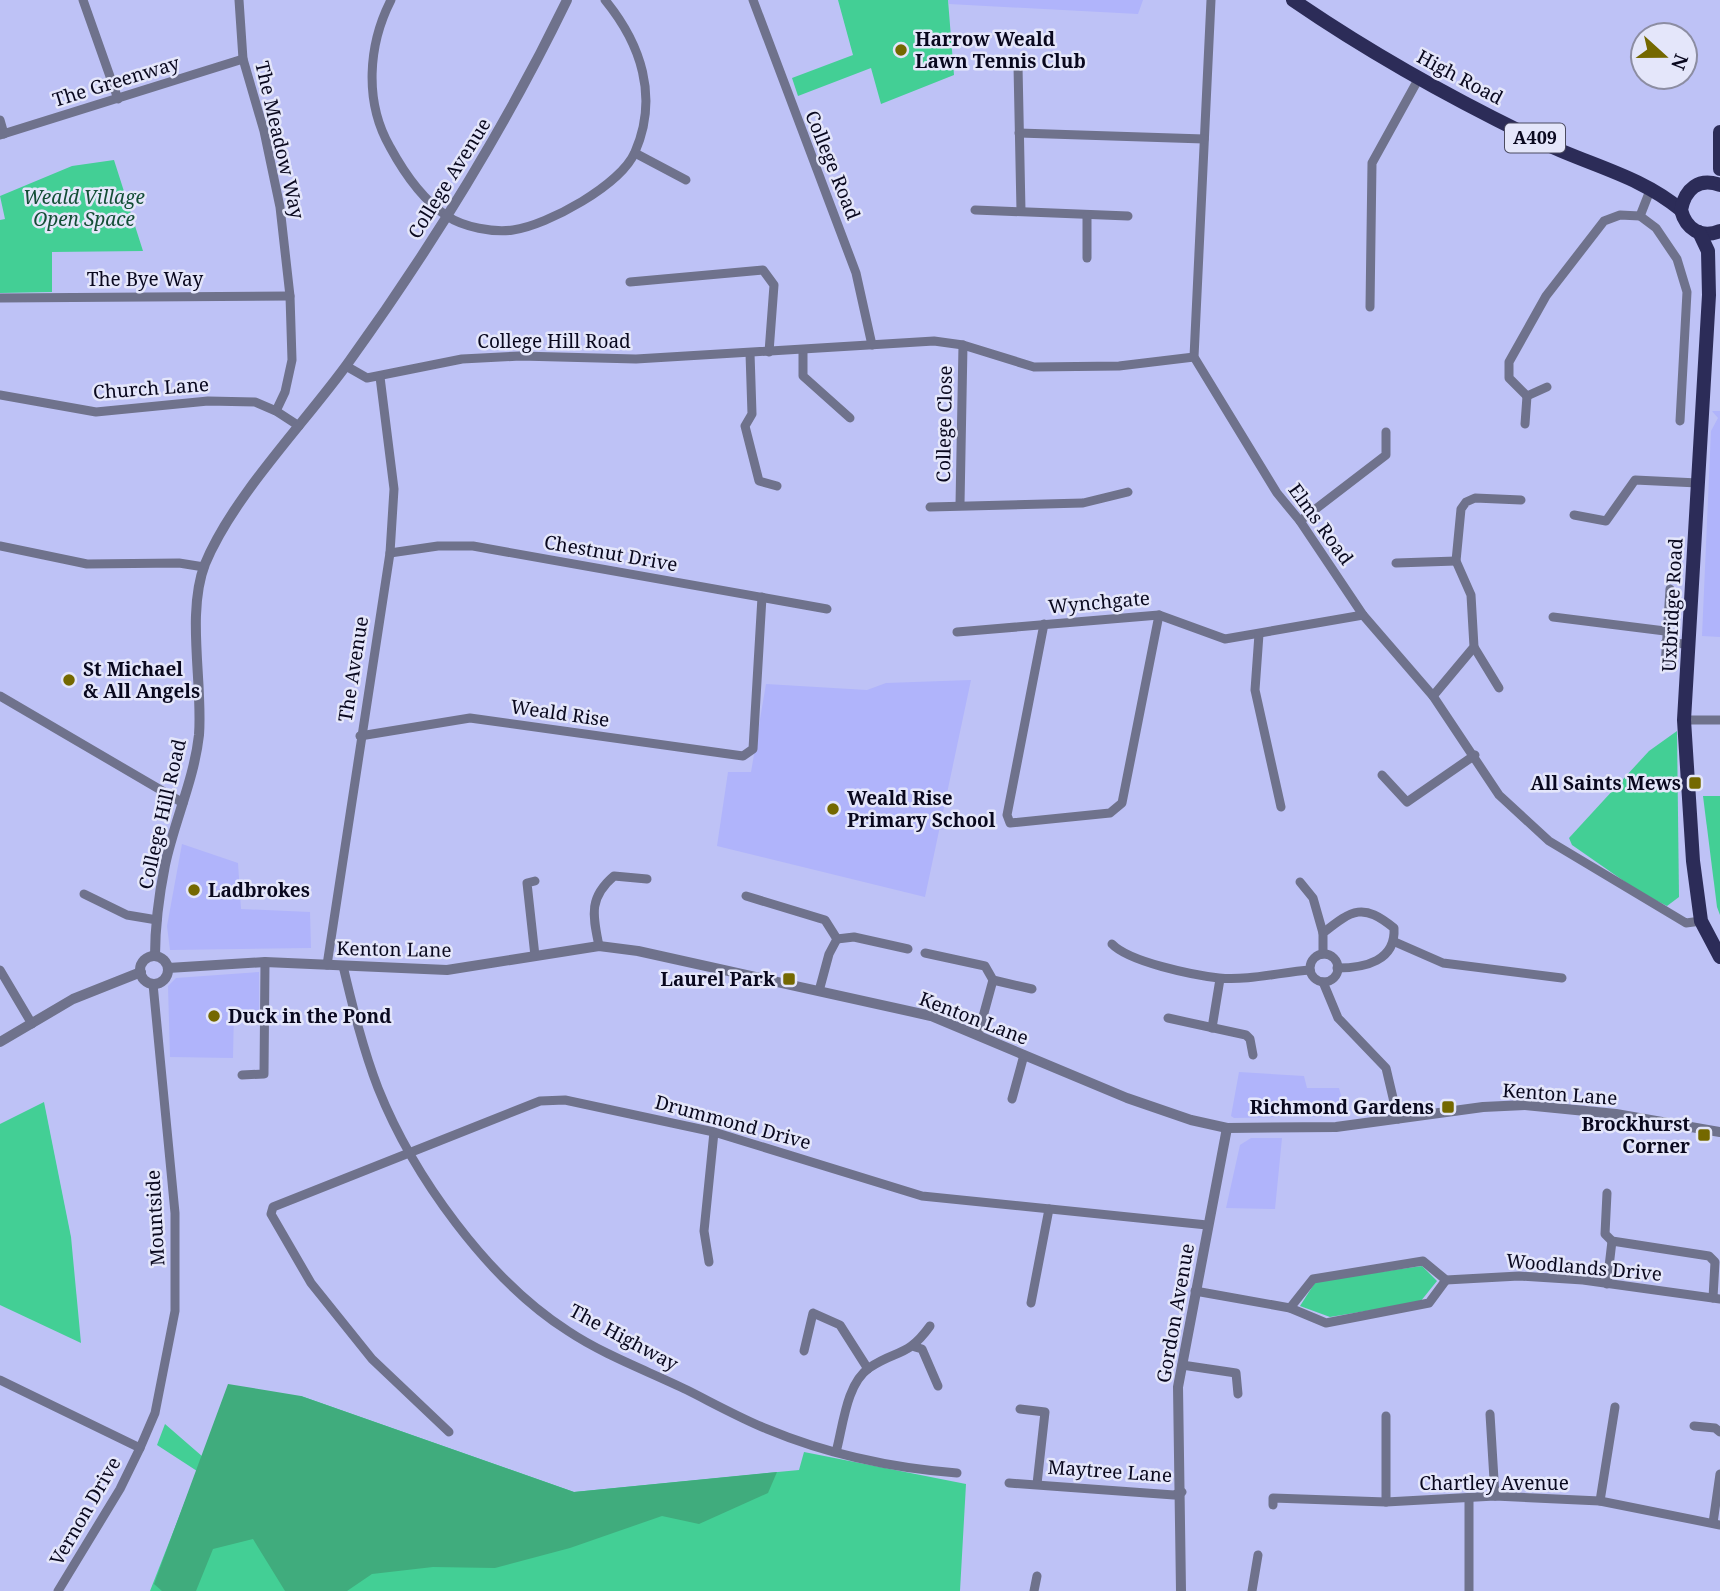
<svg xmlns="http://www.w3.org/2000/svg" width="1720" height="1591" viewBox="0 0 1720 1591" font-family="'Noto Serif',serif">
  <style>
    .built { fill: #b0b4fb }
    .green { fill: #43cf95 }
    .forest { fill: #40ac7d }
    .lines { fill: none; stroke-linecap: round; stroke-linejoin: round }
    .minor { stroke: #6f728c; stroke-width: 9 }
    .tertiary { stroke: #6f728c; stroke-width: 10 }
    .primary { stroke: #2c2c58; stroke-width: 14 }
    .poi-dot { fill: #746800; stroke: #e4e6fa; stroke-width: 2.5 }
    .labels { text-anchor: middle; stroke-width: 5; stroke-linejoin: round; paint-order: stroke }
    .shield { fill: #e4e6fa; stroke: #4b4b60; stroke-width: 2 }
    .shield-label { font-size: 18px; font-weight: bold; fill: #09081e }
    .poi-label { font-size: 19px; font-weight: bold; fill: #09081e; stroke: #e4e6fa; text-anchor: start }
    .street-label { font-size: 19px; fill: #09081e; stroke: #e4e6fa }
    .park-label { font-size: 19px; font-style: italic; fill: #144e36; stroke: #e4e6fa }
  </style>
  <rect width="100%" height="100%" fill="#bec2f6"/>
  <g class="built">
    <polygon points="948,0 1143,0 1138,14 949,4"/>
    <polygon points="1712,411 1720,411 1720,637 1702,636 1711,431 1718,418"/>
    <polygon points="971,680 925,897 717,846 728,772 751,772 766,684 867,690 886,683"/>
    <polygon points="182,844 238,863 241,909 310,912 311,948 170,950 167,926"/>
    <polygon points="259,972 259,1010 234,1010 233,1058 170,1057 168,986 176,978"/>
    <polygon points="1239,1072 1304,1076 1307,1088 1339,1088 1347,1116 1234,1118 1231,1116"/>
    <polygon points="1251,1138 1282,1138 1275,1209 1226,1208 1240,1145"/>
  </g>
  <g class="green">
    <polygon points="838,0 948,0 954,75 881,104 871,68 798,96 792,78 853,55"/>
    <polygon points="114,160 143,251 52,252 52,292 0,293 0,220 5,219 0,196 72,166"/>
    <polygon points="1677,731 1679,897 1667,906 1641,893 1572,845 1569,838 1649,751"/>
    <polygon points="1703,796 1720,796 1720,915 1717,907"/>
    <polygon points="44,1102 71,1237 81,1343 0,1305 0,1124"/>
    <polygon points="1422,1266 1437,1281 1420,1302 1330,1317 1300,1306 1316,1281"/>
    <polygon points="301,1396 574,1492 799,1470 804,1452 966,1484 960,1591 150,1591 197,1471 157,1445 165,1424 203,1457"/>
  </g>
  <polygon class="forest" points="228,1384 301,1396 574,1492 777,1472 768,1493 699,1524 662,1516 570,1548 495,1568 433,1567 372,1574 347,1591 285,1591 253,1539 213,1549 196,1591 162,1591 154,1584"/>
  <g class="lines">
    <g class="minor">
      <polyline points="83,0 118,99"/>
      <polyline points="239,0 243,59 264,131 280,207 290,296 292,360 285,392 276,411"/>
      <path d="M391,0C368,45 364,102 390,147C403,171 423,200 447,216C463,227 494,233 513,230C548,225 621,185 635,152C659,97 641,44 605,0"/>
      <polyline points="753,0 856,273 872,345"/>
      <polyline points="1211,0 1194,357 1277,493 1300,521 1363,615 1433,696 1499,795 1549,841 1686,923 1701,921"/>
      <polyline points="1018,66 1021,211"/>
      <polyline points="0,120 4,134"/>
      <polyline points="1019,133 1204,139"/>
      <polyline points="0,135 243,59"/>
      <polyline points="635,153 686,180"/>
      <polyline points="975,210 1128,216"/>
      <polyline points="1640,216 1651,188"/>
      <polyline points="1087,258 1087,216"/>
      <polyline points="630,282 763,270 774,285 769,352"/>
      <polyline points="0,298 290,296"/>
      <polyline points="1370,307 1372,163 1419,78"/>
      <polyline points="803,350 803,376 850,418"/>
      <polyline points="750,353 752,414 745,426 759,481 777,486"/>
      <polyline points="346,366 367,378 462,359 520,356 636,359 934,341 963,345 1034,367 1119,366 1194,357"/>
      <polyline points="1547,387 1527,396 1509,378 1509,362 1546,296 1604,221 1620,215 1640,216 1656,228 1677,259 1687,292 1680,421"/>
      <polyline points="0,395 96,412 208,401 255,402 276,411 299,426"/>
      <polyline points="1525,424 1527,396"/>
      <polyline points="960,504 963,345"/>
      <polyline points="930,507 1083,503 1128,492"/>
      <polyline points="1574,515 1606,521 1635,480 1698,483"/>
      <polyline points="1300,521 1386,455 1386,432"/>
      <polyline points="0,546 87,564 179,563 204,567"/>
      <polyline points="390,553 438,546 473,546 827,609"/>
      <polyline points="1396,563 1456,561"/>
      <polyline points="1553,617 1665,631"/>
      <polyline points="1044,624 1007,815 1010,823 1110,813 1122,803 1159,615"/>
      <polyline points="957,632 1159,615 1225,639 1363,615"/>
      <polyline points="1259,634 1255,690 1281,807"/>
      <polyline points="1665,643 1689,644"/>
      <polyline points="1474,647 1499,688"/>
      <polyline points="1665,667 1670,589"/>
      <polyline points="0,696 183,803"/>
      <polyline points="1433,696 1474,647 1471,595 1456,561 1461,509 1466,502 1475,498 1521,500"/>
      <polyline points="1684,720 1720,720"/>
      <polyline points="360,736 470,718 743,756 753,749 762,597"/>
      <polyline points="1382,775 1407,802 1475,755"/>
      <polyline points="1300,882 1313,898 1323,933"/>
      <polyline points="84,894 127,915 157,920"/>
      <polyline points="746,896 825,920 837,939 854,937 908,949"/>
      <polyline points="1395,942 1443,963 1562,978"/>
      <path d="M1112,944C1129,962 1193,975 1219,978C1247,981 1282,972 1310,970"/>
      <path d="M599,946C593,916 588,898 614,876L647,879"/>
      <polyline points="925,953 985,966 993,980 1032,989"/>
      <path d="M1323,954V933C1353,909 1363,903 1394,928C1396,961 1365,968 1337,968"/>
      <circle cx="1324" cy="968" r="14"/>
      <polyline points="535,956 527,883 535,881"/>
      <polyline points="327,965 390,553 394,489 380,377"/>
      <path d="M343,966C353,1008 363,1049 378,1088C413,1176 488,1280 568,1331C604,1355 648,1371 687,1390C713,1403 740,1418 767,1429C827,1454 893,1468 957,1473"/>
      <polyline points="0,970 32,1024"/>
      <polyline points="1323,982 1338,1018 1386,1068 1398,1119"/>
      <polyline points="819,991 829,954 837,939"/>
      <polyline points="1168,1018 1246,1035 1250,1039 1253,1055"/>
      <polyline points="1212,1028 1220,979"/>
      <polyline points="978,1035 993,980"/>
      <polyline points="242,1075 264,1074 265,962"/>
      <polyline points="1012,1099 1024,1055"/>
      <polyline points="1607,1193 1605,1234 1612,1241 1709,1256 1715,1262 1713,1298"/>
      <polyline points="709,1262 704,1231 714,1132"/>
      <polyline points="1607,1284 1612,1241"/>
      <polyline points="1195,1291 1290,1308 1326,1323 1429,1303 1446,1280"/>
      <polyline points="1031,1303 1049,1209"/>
      <polyline points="1290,1308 1313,1279 1423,1261 1446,1280 1519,1276 1583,1280 1720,1299"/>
      <polyline points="915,1347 922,1349 938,1386"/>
      <polyline points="804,1351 813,1313 840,1325 868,1369"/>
      <polyline points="1182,1365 1236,1373 1238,1394"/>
      <polyline points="0,1380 140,1448"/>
      <polyline points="1020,1409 1045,1412 1037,1484"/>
      <polyline points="1490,1414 1495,1496"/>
      <polyline points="1694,1426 1715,1428 1720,1432"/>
      <polyline points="449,1432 372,1359 311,1283 271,1214 273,1207 540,1101 565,1100 714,1132 922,1196 1207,1225"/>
      <path d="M836,1452C843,1427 846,1384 869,1368C897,1349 907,1358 930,1326"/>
      <polyline points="1009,1483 1174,1495 1182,1492"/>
      <polyline points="1469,1498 1469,1591"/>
      <polyline points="1600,1501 1615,1407"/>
      <polyline points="1386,1502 1386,1416"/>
      <polyline points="1273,1505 1273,1498 1386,1502 1495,1496 1600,1501 1720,1525"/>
      <polyline points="1713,1523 1720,1474"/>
      <polyline points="58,1591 120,1489 140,1448 155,1413 175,1311 175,1213 153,984"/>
      <polyline points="1034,1591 1037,1576"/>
      <polyline points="1252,1591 1258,1555"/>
    </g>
    <g class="tertiary">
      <path d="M155,956C155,926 159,895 165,865C174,822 194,780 199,735C203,683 186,613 205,564C233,496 304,424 348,363C431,248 505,128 567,0"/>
      <circle cx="154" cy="970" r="14"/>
      <polyline points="168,968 265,962 447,970 599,946 638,951 931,1016 1127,1098 1191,1120 1227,1128 1336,1127 1483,1107 1525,1105 1616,1114 1720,1132"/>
      <polyline points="0,1042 73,999 141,972"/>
      <polyline points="1181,1591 1178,1387 1227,1128"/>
    </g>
    <g class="primary">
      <path d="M1293,0C1373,55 1460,103 1548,145C1593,166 1642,177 1681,210"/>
      <polyline points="1720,132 1720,169"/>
      <path d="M1720,185C1699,177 1685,189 1681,210C1686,229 1701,239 1720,231"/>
      <polyline points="1699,232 1708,251 1709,295 1684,720 1693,861 1701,921 1720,957"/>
    </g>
  </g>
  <g class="poi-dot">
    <circle cx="901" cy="50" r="7"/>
    <circle cx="69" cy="680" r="7"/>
    <rect x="1688" y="776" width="14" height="14" rx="3.5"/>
    <circle cx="833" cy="809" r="7"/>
    <circle cx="194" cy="890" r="7"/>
    <rect x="782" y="972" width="14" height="14" rx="3.5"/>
    <circle cx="214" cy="1016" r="7"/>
    <rect x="1441" y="1100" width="14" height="14" rx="3.5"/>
    <rect x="1697" y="1128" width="14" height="14" rx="3.5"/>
  </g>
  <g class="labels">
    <rect class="shield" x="1505" y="123.5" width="60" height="29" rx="5"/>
    <g class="shield-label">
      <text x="1535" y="144">A409</text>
    </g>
    <g class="poi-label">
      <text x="915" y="46">Harrow Weald<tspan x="915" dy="22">Lawn Tennis Club</tspan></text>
      <text x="83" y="676">St Michael<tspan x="83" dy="22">&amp; All Angels</tspan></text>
      <text x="1681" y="790" text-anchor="end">All Saints Mews</text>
      <text x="847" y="805">Weald Rise<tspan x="847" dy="22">Primary School</tspan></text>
      <text x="208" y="897">Ladbrokes</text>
      <text x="775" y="986" text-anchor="end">Laurel Park</text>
      <text x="228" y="1023">Duck in the Pond</text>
      <text x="1434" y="1114" text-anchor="end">Richmond Gardens</text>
      <text x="1690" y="1131" text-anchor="end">Brockhurst<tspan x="1690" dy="22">Corner</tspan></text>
    </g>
    <g class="street-label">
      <text transform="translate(1460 77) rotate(28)" y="7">High Road</text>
      <text transform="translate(116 81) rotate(-17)" y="7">The Greenway</text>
      <text transform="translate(280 140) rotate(77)" y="7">The Meadow Way</text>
      <text transform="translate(833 165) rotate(68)" y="7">College Road</text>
      <text transform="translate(449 178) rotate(-58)" y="7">College Avenue</text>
      <text x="145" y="286">The Bye Way</text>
      <text x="554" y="348">College Hill Road</text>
      <text transform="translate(151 388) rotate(-4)" y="7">Church Lane</text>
      <text transform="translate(944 424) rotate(-89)" y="7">College Close</text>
      <text transform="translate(1321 524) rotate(54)" y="7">Elms Road</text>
      <text transform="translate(611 553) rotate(10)" y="7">Chestnut Drive</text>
      <text transform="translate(1099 602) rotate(-5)" y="7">Wynchgate</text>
      <text transform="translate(1672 605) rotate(-87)" y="7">Uxbridge Road</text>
      <text transform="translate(353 669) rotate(-81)" y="7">The Avenue</text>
      <text transform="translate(560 713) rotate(8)" y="7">Weald Rise</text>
      <text transform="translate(162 814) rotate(-77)" y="7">College Hill Road</text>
      <text transform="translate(394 949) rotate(1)" y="7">Kenton Lane</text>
      <text transform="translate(974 1018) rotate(21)" y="7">Kenton Lane</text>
      <text transform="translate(1560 1094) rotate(4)" y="7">Kenton Lane</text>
      <text transform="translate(733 1122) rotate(15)" y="7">Drummond Drive</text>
      <text transform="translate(155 1218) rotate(-93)" y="7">Mountside</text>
      <text transform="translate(1584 1267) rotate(5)" y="7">Woodlands Drive</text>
      <text transform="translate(1175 1313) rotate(-80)" y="7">Gordon Avenue</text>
      <text transform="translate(624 1337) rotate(28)" y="7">The Highway</text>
      <text transform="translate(1110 1471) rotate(4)" y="7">Maytree Lane</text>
      <text x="1494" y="1490">Chartley Avenue</text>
      <text transform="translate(85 1511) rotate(-60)" y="7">Vernon Drive</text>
    </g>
    <g class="park-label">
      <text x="84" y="204">Weald Village<tspan x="84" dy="22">Open Space</tspan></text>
    </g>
  </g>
  <g transform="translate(1664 56) rotate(111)"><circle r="33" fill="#e4e6fa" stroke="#8c8da2" stroke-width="2"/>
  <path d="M0-5L12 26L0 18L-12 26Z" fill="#746800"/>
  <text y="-10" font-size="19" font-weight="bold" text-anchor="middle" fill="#09081e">N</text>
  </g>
</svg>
